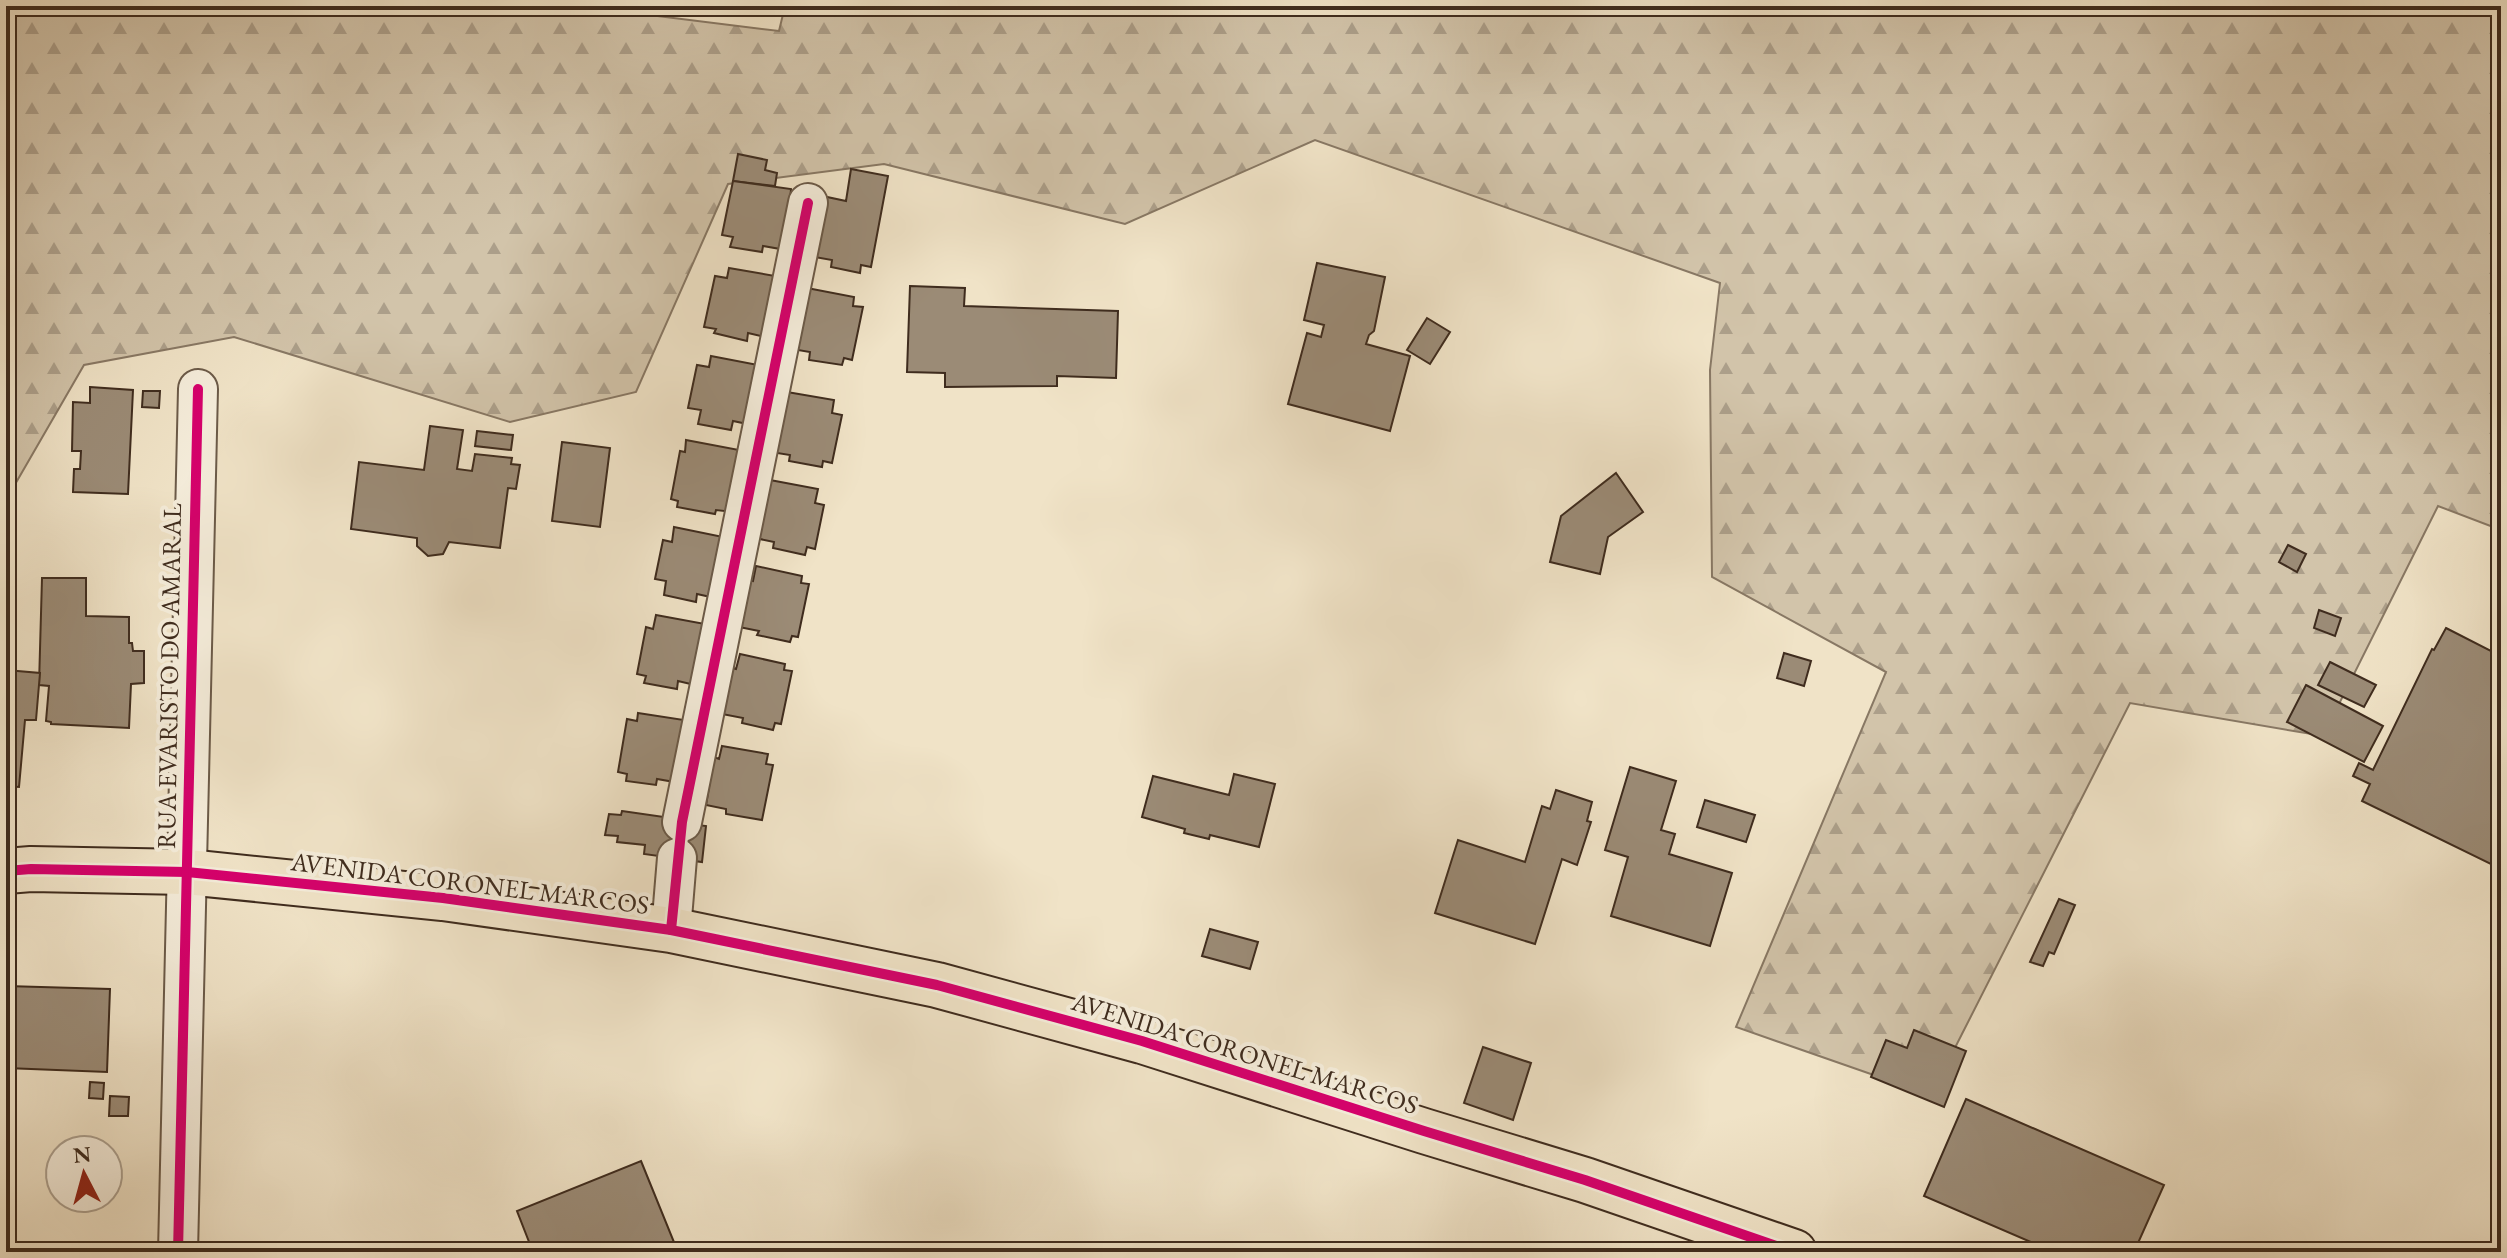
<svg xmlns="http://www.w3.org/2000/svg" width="2507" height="1258" viewBox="0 0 2507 1258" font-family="'EB Garamond',serif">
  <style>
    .forest { fill: url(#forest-firs); stroke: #887864; stroke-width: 2 }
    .building { fill: #9b8b76; stroke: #3f2c1e; stroke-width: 2 }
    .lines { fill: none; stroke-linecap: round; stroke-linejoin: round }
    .minor-casing { stroke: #6b5a48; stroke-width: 42 }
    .major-casing { stroke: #3f2c1e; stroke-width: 48 }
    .minor { stroke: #f5eddb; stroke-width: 38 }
    .major { stroke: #f0e3c7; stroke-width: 44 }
    .cycleway-casing { stroke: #f5eddb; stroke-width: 15 }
    .cycleway { stroke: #d6006c; stroke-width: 10 }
    .labels { text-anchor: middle; stroke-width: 8; stroke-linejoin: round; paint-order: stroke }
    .street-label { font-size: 26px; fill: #3f2c1e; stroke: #f5eddb }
  </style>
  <defs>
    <pattern id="forest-firs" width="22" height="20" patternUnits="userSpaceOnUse" patternTransform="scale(2)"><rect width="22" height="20" fill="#d2c4aa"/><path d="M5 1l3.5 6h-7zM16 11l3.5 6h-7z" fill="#ac9f8a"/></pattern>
  </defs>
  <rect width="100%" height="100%" fill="#f0e3c7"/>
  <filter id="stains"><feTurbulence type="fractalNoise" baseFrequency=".0025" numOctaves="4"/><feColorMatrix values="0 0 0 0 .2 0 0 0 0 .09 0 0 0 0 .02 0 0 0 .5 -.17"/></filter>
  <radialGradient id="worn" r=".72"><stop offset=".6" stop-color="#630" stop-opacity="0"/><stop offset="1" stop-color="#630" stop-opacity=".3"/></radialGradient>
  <polygon class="forest" points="6,6 577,6 779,31 785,6 2501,6 2501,530 2438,506 2323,736 2130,703 1931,1095 1736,1027 1886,672 1712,577 1710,370 1720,283 1315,140 1125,224 884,164 728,184 636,392 510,422 234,337 84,365 6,500"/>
  <g class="building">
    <polygon points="738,154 767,160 765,170 777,173 775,186 733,181"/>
    <polygon points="851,169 888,176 871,267 861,265 860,273 831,267 832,260 809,256 827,197 846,201"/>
    <polygon points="733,181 791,189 786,250 763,246 762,252 730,247 733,237 722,235"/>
    <polygon points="1317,263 1385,277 1374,331 1369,335 1366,344 1410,356 1390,431 1288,404 1307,333 1321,337 1324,325 1304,320"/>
    <polygon points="729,268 775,276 769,338 748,333 747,341 714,333 716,329 704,327 715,276 727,278"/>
    <polygon points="910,286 965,288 964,306 1118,311 1116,378 1057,376 1057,386 945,387 945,373 907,372"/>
    <polygon points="807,288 854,297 853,306 863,307 852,360 844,358 842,365 809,360 810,352 792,349"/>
    <polygon points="1427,318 1450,332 1430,364 1407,350"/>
    <polygon points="711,356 758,365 752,425 733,421 731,430 698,424 701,410 688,408 697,365 709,367"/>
    <polygon points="90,387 133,390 128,494 73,492 74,469 80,469 81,451 72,451 73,402 90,403"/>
    <polygon points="143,391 160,391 159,408 142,407"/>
    <polygon points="787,392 834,400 832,413 842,415 832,463 823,461 822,467 789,461 790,455 771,452"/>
    <polygon points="430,426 463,430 457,469 472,471 475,454 512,458 511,464 520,465 516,489 508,488 500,548 449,542 443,554 428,556 417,546 417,538 351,529 359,462 424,470"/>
    <polygon points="477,431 513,435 511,450 475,446"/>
    <polygon points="686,440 739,450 733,512 716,510 715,514 677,507 678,501 671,499 680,451 685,452"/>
    <polygon points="562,442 610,448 600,527 552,521"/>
    <polygon points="1616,473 1643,512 1608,537 1600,574 1550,562 1561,516"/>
    <polygon points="770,480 818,489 815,503 824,505 815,549 807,547 805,555 773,548 774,542 755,538"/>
    <polygon points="674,527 723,537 715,598 697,594 696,602 664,595 666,581 655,579 663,540 672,542"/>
    <polygon points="2288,545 2306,554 2297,572 2279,562"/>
    <polygon points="756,566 802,576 801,583 809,584 798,637 792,636 790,642 757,635 759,631 739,627 749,580 753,581"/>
    <polygon points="42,578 86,578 86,616 129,617 129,643 132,643 133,651 144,651 144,683 131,684 129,728 51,724 51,722 46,721 49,686 39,685"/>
    <polygon points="2319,610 2341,618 2335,636 2314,628"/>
    <polygon points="656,615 705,624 699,686 678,681 677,689 644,683 646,676 637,674 646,627 653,629"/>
    <polygon points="2446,628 2501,656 2501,869 2362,801 2370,784 2353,776 2359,763 2373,770 2432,649 2434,650"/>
    <polygon points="1784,653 1811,661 1804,686 1777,678"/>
    <polygon points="740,654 785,664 784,670 792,671 781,724 775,723 773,730 742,723 743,718 722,714 732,668 736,669"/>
    <polygon points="2330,662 2376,685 2364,707 2318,685"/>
    <polygon points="6,670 40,673 36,720 25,720 19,787 6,786"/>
    <polygon points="2306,685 2383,726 2364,762 2287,722"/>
    <polygon points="638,713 684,720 680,783 657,779 656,785 626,781 627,774 618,772 627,719 637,721"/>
    <polygon points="722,746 768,754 766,764 773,765 762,820 726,814 726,809 706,805 714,757 719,759"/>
    <polygon points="1630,767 1676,781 1661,830 1675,834 1669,854 1732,873 1710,946 1611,916 1628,857 1605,850"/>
    <polygon points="1234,774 1275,784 1259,847 1210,835 1209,839 1184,833 1185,829 1142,817 1153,776 1229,795"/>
    <polygon points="1556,790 1592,802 1587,821 1591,822 1577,865 1562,859 1535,944 1435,913 1458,840 1525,862 1542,806 1550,809"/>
    <polygon points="1705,800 1755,815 1746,842 1697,827"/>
    <polygon points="622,811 671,818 670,821 706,826 702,862 644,854 645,845 617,842 618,836 605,835 609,814 621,815"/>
    <polygon points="2059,899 2075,905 2054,954 2049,952 2043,966 2030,962"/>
    <polygon points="1210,929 1258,942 1250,969 1202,956"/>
    <polygon points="6,986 110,989 107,1072 6,1068"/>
    <polygon points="1914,1030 1966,1051 1944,1107 1871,1077 1886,1040 1907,1048"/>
    <polygon points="1483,1047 1531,1063 1513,1120 1464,1103"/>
    <polygon points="90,1082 104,1083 103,1099 89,1098"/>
    <polygon points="110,1096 129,1097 128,1116 109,1116"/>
    <polygon points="1966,1099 2164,1185 2134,1252 2054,1252 1924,1196"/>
    <polygon points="641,1161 678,1252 533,1252 517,1211"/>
  </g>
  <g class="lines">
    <defs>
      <g id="minor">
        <polyline points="682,822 808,203"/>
        <polyline points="671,930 677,858"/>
        <polyline points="178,1252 198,389"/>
      </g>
      <polyline id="major" points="6,871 31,869 187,872 443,898 671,930 937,985 1142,1041 1424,1131 1585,1180 1794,1252"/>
    </defs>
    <use href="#minor" class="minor-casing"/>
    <use href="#major" class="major-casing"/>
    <use href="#minor" class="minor"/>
    <use href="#major" class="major"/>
    <defs>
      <g id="cycleway">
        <polyline points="6,871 31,869 187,872 443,898 671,930 937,985 1142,1041 1424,1131 1585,1180 1794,1252"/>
        <polyline points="671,930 682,822 808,203"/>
        <polyline points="178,1252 198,389"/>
      </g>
    </defs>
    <use href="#cycleway" class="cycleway-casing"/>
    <use href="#cycleway" class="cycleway"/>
  </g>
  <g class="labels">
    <g class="street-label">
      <text transform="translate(169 676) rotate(-89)" y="9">RUA EVARISTO DO AMARAL</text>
      <text transform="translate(470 883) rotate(7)" y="9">AVENIDA CORONEL MARCOS</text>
      <text transform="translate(1245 1053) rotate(17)" y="9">AVENIDA CORONEL MARCOS</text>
    </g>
  </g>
  <rect width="2507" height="1258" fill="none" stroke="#f0e3c7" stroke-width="32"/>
  <rect x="8" y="8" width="2491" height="1242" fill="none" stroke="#3f2c1e" stroke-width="4"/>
  <rect x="16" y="16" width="2475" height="1226" fill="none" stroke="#3f2c1e" stroke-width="2"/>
  <g transform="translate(84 1174) rotate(354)"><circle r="38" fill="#f5eddb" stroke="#aca08f" stroke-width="2"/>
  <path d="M0-6L14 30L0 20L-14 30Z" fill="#8f2418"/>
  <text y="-12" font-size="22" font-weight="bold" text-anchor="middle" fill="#3f2c1e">N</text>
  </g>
  <rect width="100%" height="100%" filter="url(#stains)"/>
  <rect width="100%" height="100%" fill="url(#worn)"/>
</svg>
